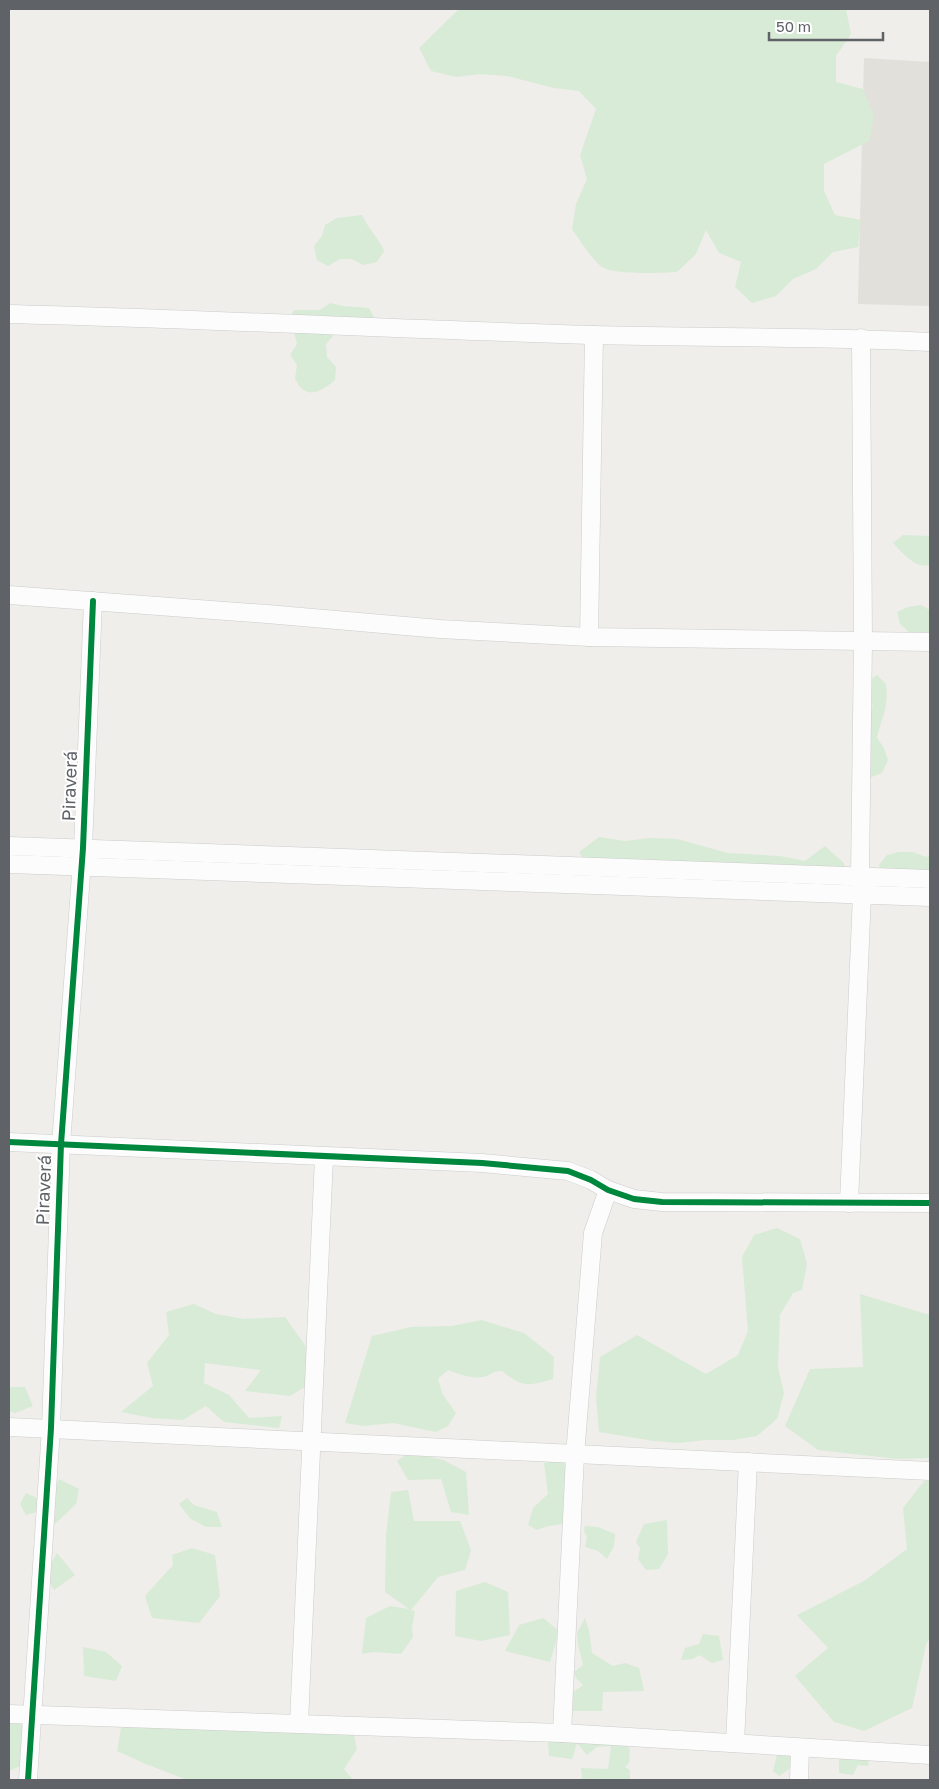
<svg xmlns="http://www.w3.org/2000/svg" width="939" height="1789" viewBox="0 0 939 1789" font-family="'Golos Text',sans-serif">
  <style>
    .education { fill: #e2e0da }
    .green { fill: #d8ebd6 }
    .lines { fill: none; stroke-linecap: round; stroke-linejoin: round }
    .minor-casing { stroke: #cbcccc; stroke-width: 19 }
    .minor { stroke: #fdfcfc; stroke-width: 18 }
    .cycleway-casing { stroke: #fff; stroke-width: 9 }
    .cycleway { stroke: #00873e; stroke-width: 6 }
    .labels { text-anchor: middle; stroke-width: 4; stroke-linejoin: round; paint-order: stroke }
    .street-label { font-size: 18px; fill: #5f6368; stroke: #fff }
  </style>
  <rect width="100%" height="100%" fill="#efeeea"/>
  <polygon class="education" points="864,58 930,62 930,306 858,304"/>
  <g class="green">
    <path d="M459,9H846L851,34L836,56V82L863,89L874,117L869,141L824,164V191L835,215L861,220L858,247L833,252L816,269L793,279L776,296L752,303L735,287L741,262L719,253L706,230L696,254L677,272C661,273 614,275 602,267C593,261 579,239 572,229L576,204L587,179L580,155L596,109L579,91L554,88L507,76L480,74L456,77L431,71L419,48Z"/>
    <path d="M362,215C369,230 378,237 384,251L377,262L363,265L352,259H340L328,266L317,260L314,246L322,236L325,225L337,218Z"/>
    <path d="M330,303L343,306L369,308L375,319L343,333L334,335L326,344L327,357L336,367L335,380C327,387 314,398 302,389C299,387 297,381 295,379L297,365L290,355L297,344L294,332L288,322L294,310H320Z"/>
    <path d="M903,535L930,536V565C915,569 903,553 893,543Z"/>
    <polygon points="921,605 930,610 930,632 910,633 900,624 897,612 908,607"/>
    <path d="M877,675L886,684C889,709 882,715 877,738L884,748L888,760L882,773L869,778L868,717L873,706L866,696L867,682Z"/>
    <polygon points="599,837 625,841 650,838 677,839 728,853 780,856 805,861 825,846 844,863 850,888 733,887 710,879 688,891 641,872 617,883 593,874 579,852"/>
    <polygon points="899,852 913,852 926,857 930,855 930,885 884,876 879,865 887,855"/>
    <polygon points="777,1228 800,1239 807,1264 802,1290 793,1293 780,1315 778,1367 784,1393 777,1419 757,1436 733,1440 705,1440 679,1443 654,1441 599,1432 596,1397 600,1357 637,1335 706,1374 738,1355 748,1331 742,1257 754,1235"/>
    <polygon points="860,1294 930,1315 930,1458 897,1459 818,1450 785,1426 810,1369 863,1367"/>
    <polygon points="194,1304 216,1314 244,1319 285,1317 307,1348 313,1382 290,1396 245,1391 261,1370 205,1363 204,1383 229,1395 249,1418 282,1416 279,1428 224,1422 206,1406 183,1420 152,1418 121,1412 153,1386 147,1363 169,1335 166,1312"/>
    <path d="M481,1320L524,1333L554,1357L553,1379C529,1386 522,1388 502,1371C492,1371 491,1375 483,1377C472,1379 458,1374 448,1370L438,1379L443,1395L456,1413L448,1426L436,1432L393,1423L363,1426L345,1423L372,1336L411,1327L452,1326Z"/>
    <polygon points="9,1387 25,1387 33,1406 15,1413 9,1411"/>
    <polygon points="410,1452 443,1460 466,1472 469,1515 451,1512 441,1479 408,1480 397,1461"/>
    <polygon points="564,1459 568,1496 563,1524 548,1526 537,1530 528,1525 533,1508 548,1494 544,1463"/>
    <polygon points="59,1479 79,1489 76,1504 55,1524 46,1506"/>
    <polygon points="924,1481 930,1481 930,1637 926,1645 912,1708 864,1731 834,1722 795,1676 828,1648 797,1615 864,1581 907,1549 903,1508"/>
    <polygon points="408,1490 414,1521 460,1521 471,1550 465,1570 438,1577 411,1610 415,1611 412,1628 413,1637 401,1654 374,1652 362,1654 366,1618 390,1606 409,1609 385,1592 386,1535 391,1492"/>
    <polygon points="26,1493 39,1499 37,1512 26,1515 20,1504"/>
    <polygon points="187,1498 194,1505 217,1512 222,1527 206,1527 191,1519 179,1504"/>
    <polygon points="667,1520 668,1554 659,1569 646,1570 638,1559 640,1548 636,1542 644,1524"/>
    <polygon points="585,1526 598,1527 615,1534 614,1546 607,1559 598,1551 585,1547 587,1537 584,1531"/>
    <polygon points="192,1548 215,1555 220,1596 199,1623 152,1618 145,1596 173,1565 172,1555"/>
    <polygon points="57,1553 75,1575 54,1590 45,1574"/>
    <polygon points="485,1582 508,1592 510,1635 481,1641 455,1636 456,1591"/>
    <polygon points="543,1618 559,1631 550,1662 505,1651 519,1625"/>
    <polygon points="585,1618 589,1630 592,1653 613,1666 625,1663 639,1668 644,1691 603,1692 602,1711 573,1711 571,1694 583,1685 576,1678 574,1672 583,1665 578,1645 577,1633"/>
    <polygon points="703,1634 719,1636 723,1660 712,1663 699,1655 693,1659 681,1660 685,1648 699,1644"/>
    <polygon points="83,1647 106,1652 122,1666 116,1681 84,1676"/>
    <polygon points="9,1717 21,1718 24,1743 23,1765 9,1771"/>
    <polygon points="156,1718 177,1729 249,1723 352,1727 357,1749 344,1769 353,1780 187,1780 146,1764 117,1751 121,1728"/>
    <polygon points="551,1736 620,1739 630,1749 629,1763 625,1767 630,1770 630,1780 581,1780 582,1776 581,1768 608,1769 611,1746 597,1747 587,1755 577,1743 572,1759 549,1756 548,1744"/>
    <polygon points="778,1751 789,1751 793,1764 788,1770 779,1776 773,1771"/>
    <polygon points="839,1752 870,1753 868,1766 858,1765 853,1775 839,1773"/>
  </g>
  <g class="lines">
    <defs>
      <g id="minor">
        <path d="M9,314C203,319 398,329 592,335C705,338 818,336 930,342"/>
        <polyline points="9,595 267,614 440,629 589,637 930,642"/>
        <polyline points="589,637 594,335"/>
        <polyline points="9,846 930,879"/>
        <polyline points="9,864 930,897"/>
        <polyline points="9,1142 482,1163 568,1171 591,1180 608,1190 634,1199 662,1202 930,1203"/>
        <polyline points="849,1203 862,894 860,876 863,641 861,338"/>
        <polyline points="9,1427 930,1471"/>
        <polyline points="9,1714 562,1733 930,1755"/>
        <polyline points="299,1723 324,1157"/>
        <polyline points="562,1733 575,1455 593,1233 608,1190"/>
        <polyline points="735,1743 748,1462"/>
        <polyline points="28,1780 51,1428 61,1144 83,848 93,601"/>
        <polyline points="799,1780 800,1748"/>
      </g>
    </defs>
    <use href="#minor" class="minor-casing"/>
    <use href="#minor" class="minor"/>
    <defs>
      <g id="cycleway">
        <polyline points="9,1142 482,1163 568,1171 591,1180 608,1190 634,1199 662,1202 930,1203"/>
        <polyline points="28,1780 51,1428 61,1144 83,848 93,601"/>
      </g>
    </defs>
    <use href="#cycleway" class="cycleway-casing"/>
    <use href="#cycleway" class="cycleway"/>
  </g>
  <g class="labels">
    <g class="street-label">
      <text transform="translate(70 786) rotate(-88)" y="6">Piraverá</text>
      <text transform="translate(44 1190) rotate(-88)" y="6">Piraverá</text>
    </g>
  </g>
  <rect width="939" height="1789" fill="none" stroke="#5f6368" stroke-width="20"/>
  <path d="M769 32v8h114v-8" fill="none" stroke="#5f6368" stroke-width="2.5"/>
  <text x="776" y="32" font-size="15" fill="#5f6368" stroke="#ffffff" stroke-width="4" paint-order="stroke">50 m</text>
</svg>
